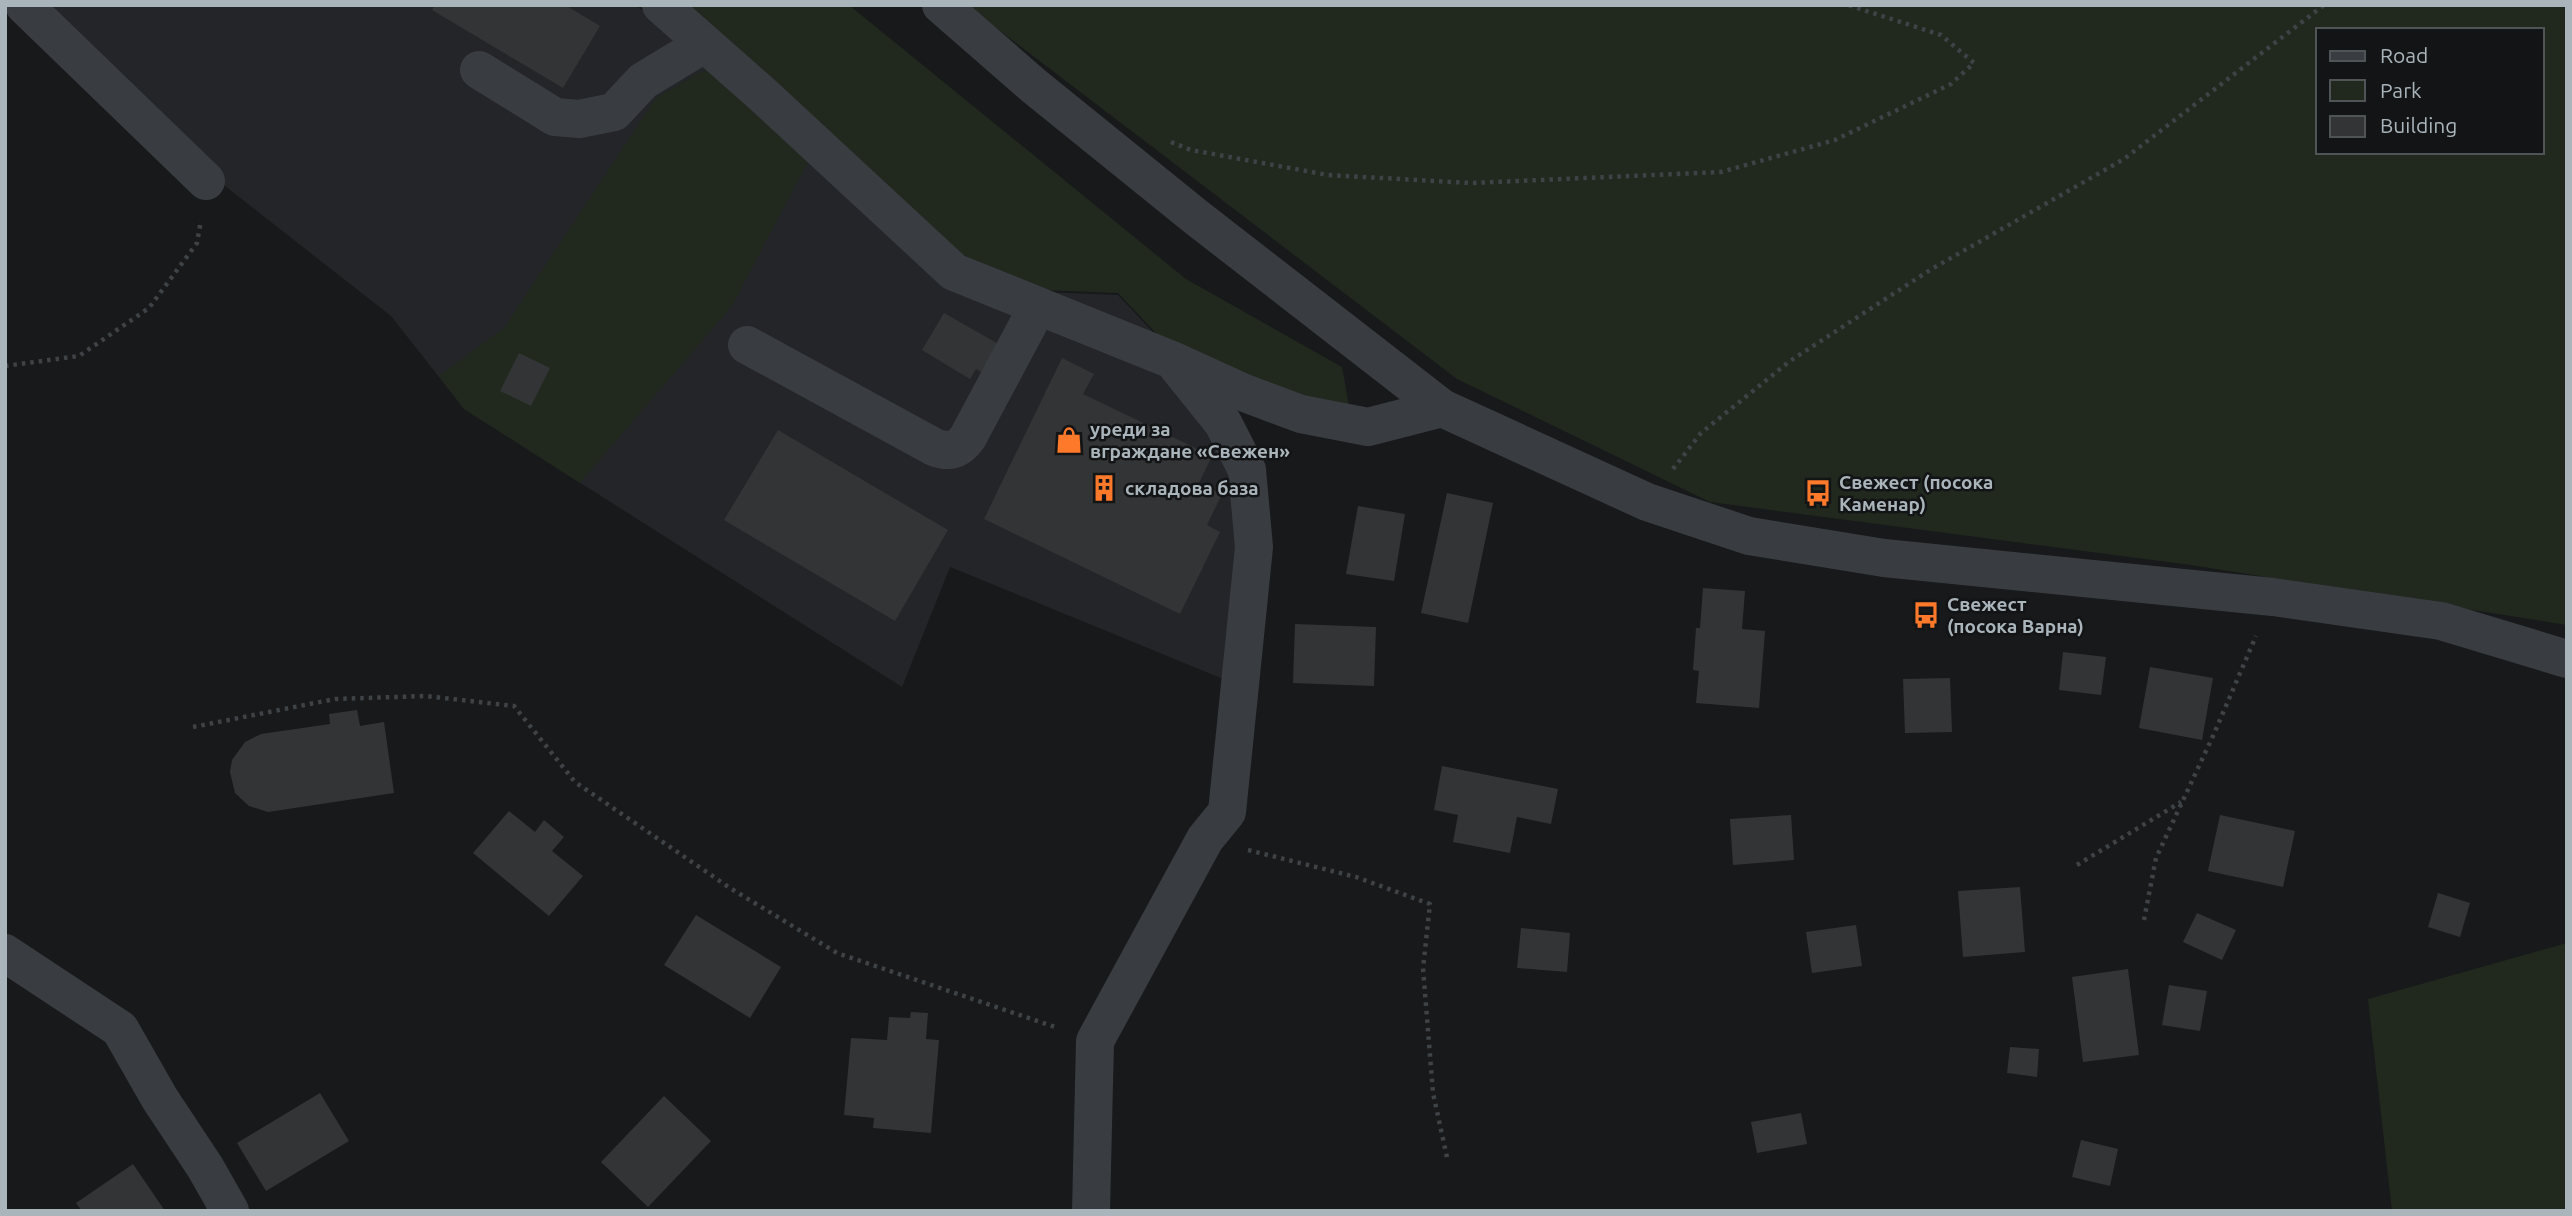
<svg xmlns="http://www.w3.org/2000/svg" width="2572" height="1216" viewBox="0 0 2572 1216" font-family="Ubuntu,sans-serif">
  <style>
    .built { fill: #242528 }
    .green { fill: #21291f; fill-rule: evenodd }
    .building { fill: #333436 }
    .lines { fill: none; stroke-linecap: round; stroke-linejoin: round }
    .path { stroke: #3e4347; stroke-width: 4.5; stroke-dasharray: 3.5 5; stroke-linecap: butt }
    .minor { stroke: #393c40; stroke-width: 38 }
    .labels { text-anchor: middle; stroke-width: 5; stroke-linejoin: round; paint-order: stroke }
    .poi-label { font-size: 19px; font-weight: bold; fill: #a9b4bb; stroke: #131415; text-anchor: start }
  </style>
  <rect width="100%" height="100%" fill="#18191a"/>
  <polygon class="built" points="35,5 636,5 684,44 944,288 1118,295 1220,403 1237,472 1238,685 950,567 902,687 464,409 391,316 216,179"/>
  <g class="green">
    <polygon points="638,5 849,5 1186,279 1342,367 1350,411 1221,402 1118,293 944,286 809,160 732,306 580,483 464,409 439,376 504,328 656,98 697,74 712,69 685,42"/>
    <path d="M966,5H2567V625L2191,565L1710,502L1457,379ZM2318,30H2542V152H2318Z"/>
    <polygon points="2567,943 2567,1211 2392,1211 2368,999"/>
  </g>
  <g class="building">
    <polygon points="435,5 565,5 600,26 563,88 432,10"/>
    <polygon points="944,313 1002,346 985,374 976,369 970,379 922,350"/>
    <polygon points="519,353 550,368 531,406 500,391"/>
    <polygon points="1062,358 1094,374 1083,394 1212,456 1199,483 1222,494 1207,525 1220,532 1180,614 984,519"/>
    <polygon points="778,430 948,530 895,621 724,520"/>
    <polygon points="1447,493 1493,503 1468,623 1421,613"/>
    <polygon points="1358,506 1405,514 1394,581 1346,574"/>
    <polygon points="1703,588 1745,591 1742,629 1765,631 1759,708 1696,703 1699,671 1693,670 1696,628 1700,628"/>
    <polygon points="1295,624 1376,627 1374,686 1293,683"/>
    <polygon points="2063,652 2106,657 2101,695 2059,690"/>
    <polygon points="2150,667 2213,678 2202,740 2139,728"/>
    <polygon points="1950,678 1952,732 1905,733 1903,679"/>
    <polygon points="357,710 360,726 384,722 394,793 268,812 249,806 235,793 230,772 232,760 245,742 261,734 330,724 329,714"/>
    <polygon points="1442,766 1558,789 1551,824 1517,817 1510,853 1453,842 1458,815 1434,810"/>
    <polygon points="509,811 535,832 544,820 564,837 552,851 583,876 549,916 473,853"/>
    <polygon points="1791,815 1794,860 1733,865 1730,819"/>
    <polygon points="2220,815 2295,831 2283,887 2208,871"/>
    <polygon points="2020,887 2025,952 1963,957 1958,891"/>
    <polygon points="2438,893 2470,903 2460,937 2428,927"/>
    <polygon points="2197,913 2236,930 2222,960 2183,942"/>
    <polygon points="696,915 781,967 750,1018 664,965"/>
    <polygon points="1856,925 1862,966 1812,973 1806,932"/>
    <polygon points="1521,928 1570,933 1567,972 1517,968"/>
    <polygon points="2128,969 2139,1055 2083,1062 2072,977"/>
    <polygon points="2169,985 2207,991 2200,1031 2162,1025"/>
    <polygon points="911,1012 928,1013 926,1039 939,1040 931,1133 873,1128 874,1118 844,1115 851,1038 887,1040 889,1017 910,1018"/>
    <polygon points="2010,1047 2039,1049 2037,1077 2007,1073"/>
    <polygon points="320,1093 349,1141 266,1191 237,1143"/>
    <polygon points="664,1096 711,1141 648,1207 601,1162"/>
    <polygon points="1801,1113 1807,1144 1757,1153 1751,1122"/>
    <polygon points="2081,1140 2118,1149 2110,1186 2072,1177"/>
    <polygon points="133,1164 165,1211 82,1211 76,1203"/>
  </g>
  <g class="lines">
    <g class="path">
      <polyline points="1171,142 1191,150 1328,175 1471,183 1721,172 1835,140 1951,84 1974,63 1941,35 1848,5"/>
      <polyline points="5,366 79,356 149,308 197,243 201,220"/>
      <polyline points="1673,469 1701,433 1790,361 1930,270 2124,159 2324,5"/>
      <polyline points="193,727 335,699 426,696 514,706 575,782 730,888 837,953 1058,1028"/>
      <polyline points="1248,850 1356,877 1430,904 1423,968 1433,1093 1448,1162"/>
      <polyline points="2077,865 2181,802"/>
      <polyline points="2144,920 2156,858 2213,736 2256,636"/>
    </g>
    <g class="minor">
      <polyline points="24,5 206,181"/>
      <polyline points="661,5 763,95 954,272 1172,360 1242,392 1301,414 1368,427 1442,408"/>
      <polyline points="941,5 1034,86 1196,217 1442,408 1647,502 1749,536 1884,558 2273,597 2441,621 2567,659"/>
      <polyline points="479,70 555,117 579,119 614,112 643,81 704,44"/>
      <path d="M747,345L934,447C949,453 959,450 968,437L1038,306"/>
      <polyline points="5,953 120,1029 160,1099 205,1167 230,1211"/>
      <polyline points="1091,1211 1095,1041 1205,839 1227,812 1254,547 1247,470 1223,423 1178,367"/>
    </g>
  </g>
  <defs>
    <symbol id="shop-bare" viewBox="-9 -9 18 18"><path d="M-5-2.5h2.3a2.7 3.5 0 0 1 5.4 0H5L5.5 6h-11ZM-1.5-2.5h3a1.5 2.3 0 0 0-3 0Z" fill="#ff792b" stroke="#131415" stroke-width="2.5" paint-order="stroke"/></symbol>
    <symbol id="building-bare" viewBox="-9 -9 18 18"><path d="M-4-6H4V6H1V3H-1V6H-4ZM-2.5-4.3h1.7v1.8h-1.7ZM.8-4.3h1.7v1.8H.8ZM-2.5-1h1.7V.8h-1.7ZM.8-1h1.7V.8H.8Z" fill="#ff792b" stroke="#131415" stroke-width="2.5" paint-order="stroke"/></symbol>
    <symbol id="bus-bare" viewBox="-9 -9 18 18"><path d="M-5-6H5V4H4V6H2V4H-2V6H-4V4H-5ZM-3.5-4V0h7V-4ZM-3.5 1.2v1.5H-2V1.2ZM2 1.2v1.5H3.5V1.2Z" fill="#ff792b" stroke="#131415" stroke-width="2.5" paint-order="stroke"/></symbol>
  </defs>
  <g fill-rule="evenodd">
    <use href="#shop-bare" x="1050" y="421" width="38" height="38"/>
    <use href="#building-bare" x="1085" y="469" width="38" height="38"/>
    <use href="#bus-bare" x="1799" y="474" width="38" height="38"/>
    <use href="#bus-bare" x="1907" y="596" width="38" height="38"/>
  </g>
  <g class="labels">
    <g class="poi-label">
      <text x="1090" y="436">уреди за<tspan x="1090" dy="22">вграждане «Свежен»</tspan></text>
      <text x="1839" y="489">Свежест (посока<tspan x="1839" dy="22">Каменар)</tspan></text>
      <text x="1125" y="495">складова база</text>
      <text x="1947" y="611">Свежест<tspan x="1947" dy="22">(посока Варна)</tspan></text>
    </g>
  </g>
  <rect width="2572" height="1216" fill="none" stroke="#a9b4bb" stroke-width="14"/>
  <rect x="2316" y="28" width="228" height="126" fill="#131415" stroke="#4f5457" stroke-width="2"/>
  <rect x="2330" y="51" width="35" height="10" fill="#393c40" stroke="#4f5457" stroke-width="2"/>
  <text x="2380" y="63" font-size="21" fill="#a9b4bb">Road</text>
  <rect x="2330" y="80" width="35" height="21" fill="#21291f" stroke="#4f5457" stroke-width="2"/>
  <text x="2380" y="98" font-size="21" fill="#a9b4bb">Park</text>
  <rect x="2330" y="116" width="35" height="21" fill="#333436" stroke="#4f5457" stroke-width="2"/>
  <text x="2380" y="133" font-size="21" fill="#a9b4bb">Building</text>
</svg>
